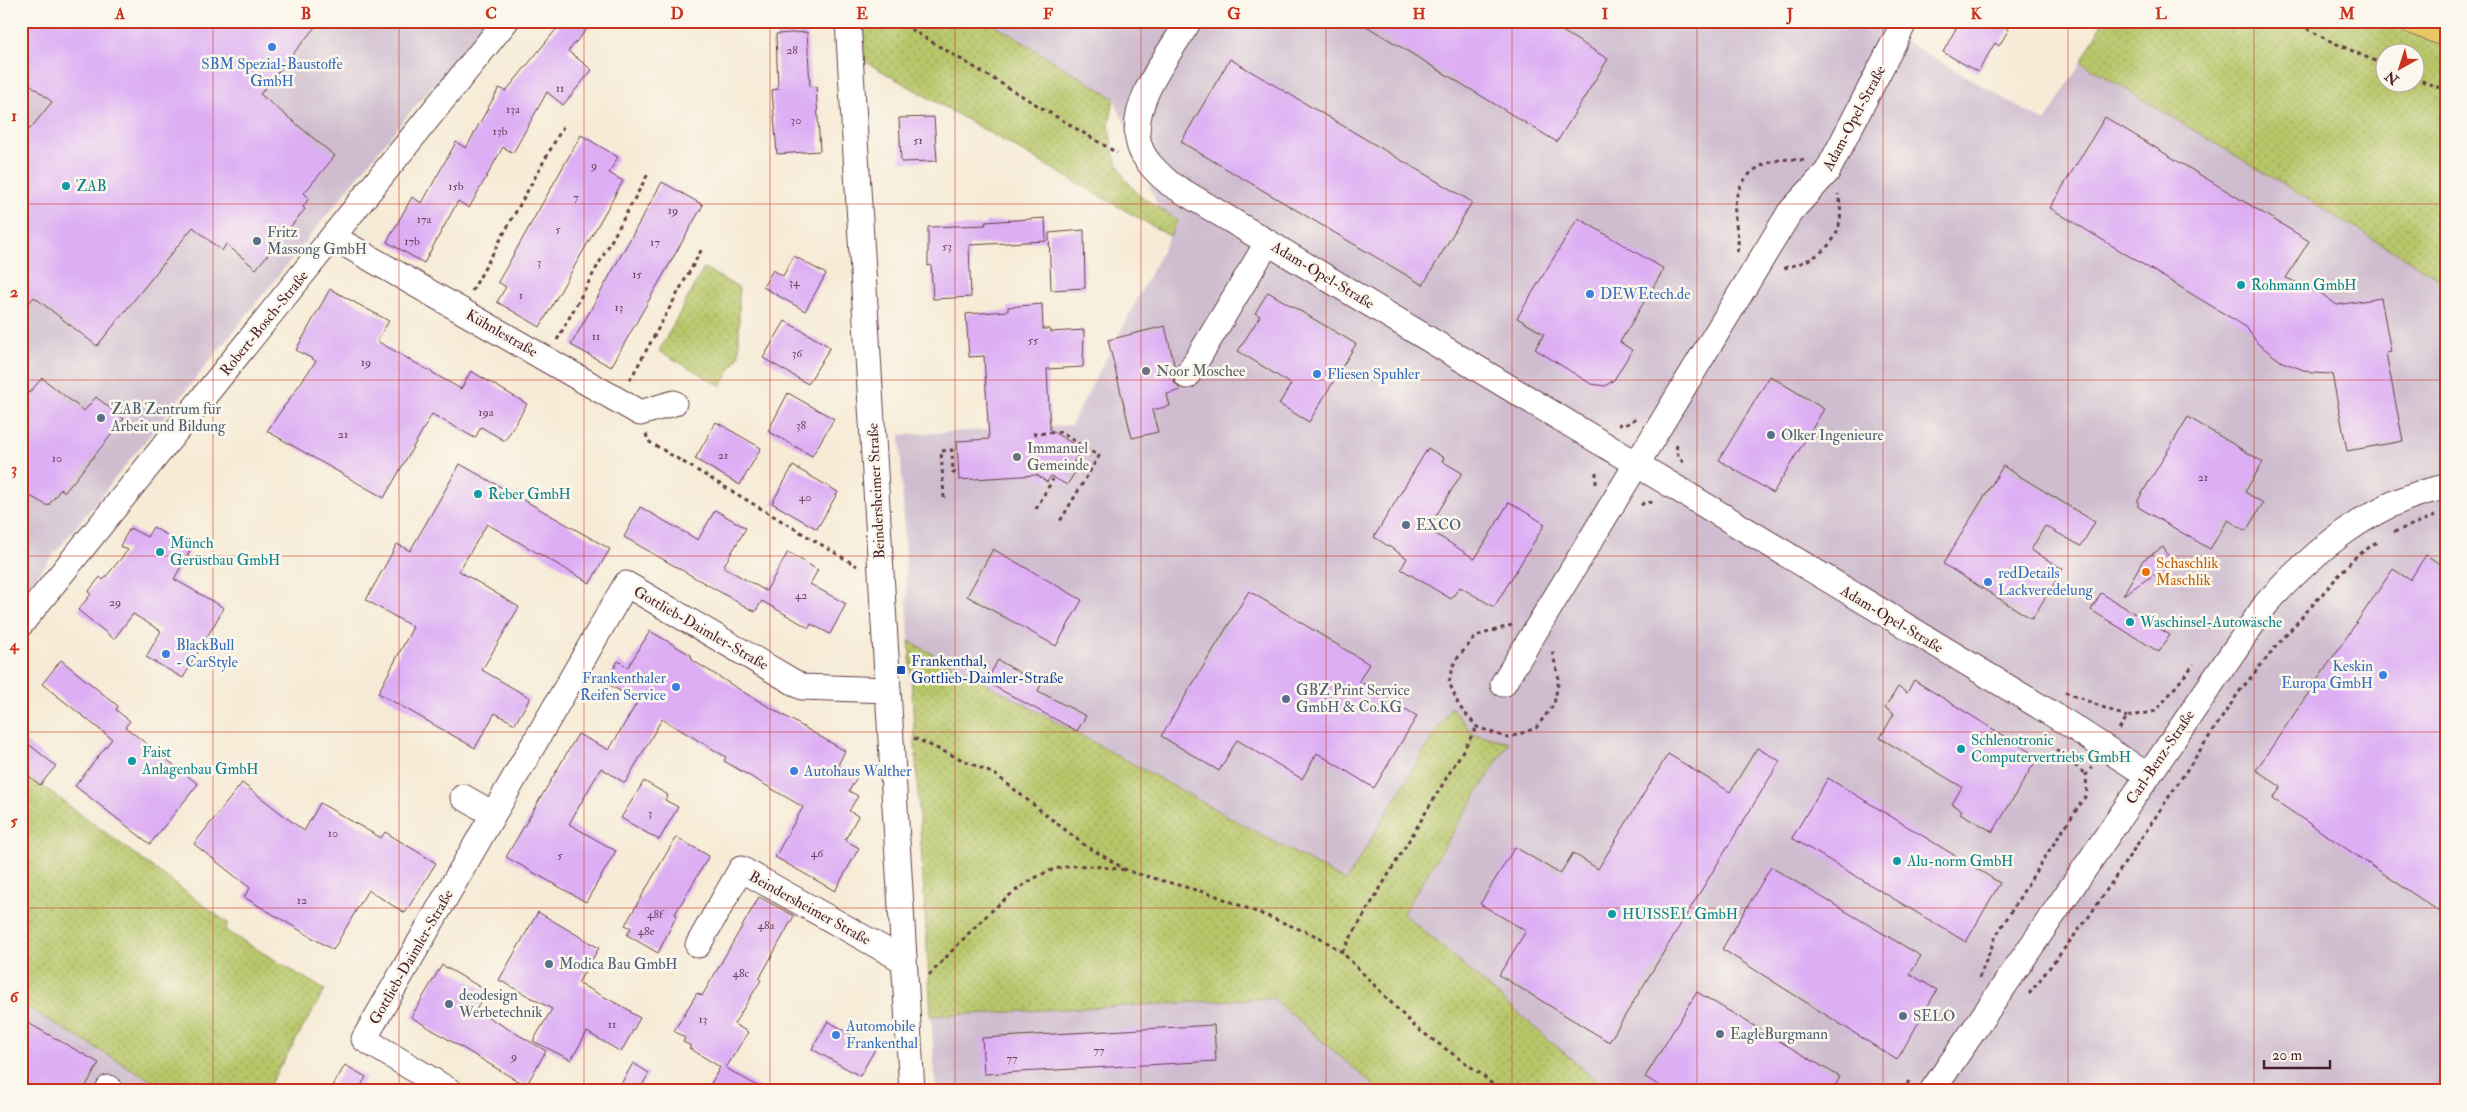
<svg xmlns="http://www.w3.org/2000/svg" width="2467" height="1112" viewBox="0 0 2467 1112" font-family="'IM FELL Double Pica',serif">
  <style>
    .industrial { fill: #cfbdcf }
    .grass { fill: url(#grass-dots); stroke: #80724a; fill-rule: evenodd }
    .building { fill: #ddaef4 }
    .lines { fill: none; stroke-linecap: round; stroke-linejoin: round }
    .minor-casing { stroke: #643e45; stroke-width: 27 }
    .major-casing { stroke: #643e45; stroke-width: 29 }
    .path { stroke: #643e45; stroke-width: 3; stroke-dasharray: 4 4; stroke-linecap: butt }
    .minor { stroke: #fff; stroke-width: 25 }
    .major { stroke: #e9c769; stroke-width: 28 }
    .grid { fill: none; stroke: #c8321e; stroke-width: 1; stroke-opacity: 0.55 }
    .shop-dot { fill: #3f7fe0; stroke: #fbf7ec; stroke-width: 2 }
    .culture-dot { fill: #0f9aa8; stroke: #fbf7ec; stroke-width: 2 }
    .service-dot { fill: #5c6f8a; stroke: #fbf7ec; stroke-width: 2 }
    .worship-dot { fill: #6b7280; stroke: #fbf7ec; stroke-width: 2 }
    .food-dot { fill: #e8710a; stroke: #fbf7ec; stroke-width: 2 }
    .transit-dot { fill: #1a4fb4; stroke: #fbf7ec; stroke-width: 2 }
    .labels { text-anchor: middle; stroke-width: 5; stroke-linejoin: round; paint-order: stroke }
    .number-label { font-size: 12px; fill: #6f435d }
    .shop-label { font-size: 15px; fill: #366cbe; stroke: #fbf7ec; text-anchor: start }
    .street-label { font-size: 15px; fill: #4a1f2b; stroke: #fbf7ec }
    .culture-label { font-size: 15px; fill: #0d838f; stroke: #fbf7ec; text-anchor: start }
    .service-label { font-size: 15px; fill: #4e5e75; stroke: #fbf7ec; text-anchor: start }
    .worship-label { font-size: 15px; fill: #5b616d; stroke: #fbf7ec; text-anchor: start }
    .food-label { font-size: 15px; fill: #c56008; stroke: #fbf7ec; text-anchor: start }
    .transit-label { font-size: 15px; fill: #164399; stroke: #fbf7ec; text-anchor: start }
    .neatline { fill: none; stroke: #c8321e; stroke-width: 2 }
    .grid-label { font-size: 16px; text-anchor: middle; font-weight: bold; fill: #c8321e }
  </style>
  <defs>
    <pattern id="grass-dots" width="8" height="8" patternUnits="userSpaceOnUse" patternTransform="scale(1.25)"><rect width="8" height="8" fill="#b7c669"/><path d="M2 2h.1M6 6h.1" fill="none" stroke="#97a057" stroke-width="1.8" stroke-linecap="round"/></pattern>
  </defs>
  <rect width="100%" height="100%" fill="#fbf7ec"/>
  <filter id="ink" filterUnits="userSpaceOnUse"><feTurbulence type="fractalNoise" baseFrequency=".02" numOctaves="2"/><feDisplacementMap in="SourceGraphic" scale="10" xChannelSelector="R" yChannelSelector="G"/><feConvolveMatrix kernelMatrix="1 2 1 2 8 2 1 2 1" color-interpolation-filters="sRGB"/></filter>
  <filter id="wash" filterUnits="userSpaceOnUse"><feTurbulence type="fractalNoise" baseFrequency=".0096" numOctaves="4" result="noise"/><feDisplacementMap in="SourceGraphic" scale="20" xChannelSelector="R" yChannelSelector="G"/><feGaussianBlur stdDeviation="1.12" result="paint"/><feColorMatrix in="noise" values="0 0 0 0 0 0 0 0 0 0 0 0 0 0 0 0 0 1.4 0 .05"/><feComposite in="paint" operator="in"/></filter>
  <g filter="url(#wash)">
    <rect width="100%" height="100%" fill="#f6ebd6"/>
    <g class="industrial">
      <polygon points="21,21 486,21 397,128 21,595"/>
      <polygon points="988,21 1896,21 1891,33 2045,122 2081,62 2446,283 2446,1091 1608,1091 1402,913 1508,742 1473,734 1451,707 1346,881 909,641 900,435 1071,425 1170,236 1114,98"/>
      <polygon points="1272,998 1380,1091 936,1091 931,1016"/>
      <polygon points="21,1004 169,1091 21,1091"/>
    </g>
    <g class="grass">
      <polygon points="863,21 988,21 1114,98 1109,126 1114,156 1125,179 1140,196 1178,220 1170,236 864,61"/>
      <path d="M2104,21H2384L2446,45V283L2081,62ZM2384,52H2414V82H2384Z"/>
      <polygon points="704,268 739,288 739,355 721,386 659,351"/>
      <polygon points="909,641 1346,881 1451,707 1473,734 1509,742 1403,913 1608,1091 1380,1091 1272,998 931,1016"/>
      <polygon points="21,770 228,923 225,930 325,990 266,1091 169,1091 21,1004"/>
    </g>
    <g id="blocks">
      <g class="building">
        <polygon points="21,21 320,21 260,94 335,156 304,193 309,198 303,207 305,209 256,269 226,244 222,251 193,227 97,346 34,297 21,312 21,124 29,130 52,102 21,77"/>
        <polygon points="563,21 594,21 568,51 592,70 563,105 547,92 513,153 503,147 469,208 458,201 424,263 387,242 412,197 422,203 456,142 466,148 499,88 506,91"/>
        <polygon points="1358,21 1546,21 1608,59 1557,142"/>
        <polygon points="1960,21 1995,21 2009,29 1999,46 1995,43 1978,72 1943,52"/>
        <polygon points="807,32 810,87 816,86 820,151 777,154 772,90 778,89 776,34"/>
        <polygon points="1230,59 1472,202 1423,285 1181,142"/>
        <polygon points="934,117 937,161 901,162 899,118"/>
        <polygon points="2105,117 2309,241 2286,278 2319,292 2337,305 2381,298 2391,352 2386,353 2403,441 2347,451 2332,374 2312,373 2282,362 2258,344 2246,327 2050,208"/>
        <polygon points="581,135 618,157 609,173 623,181 540,327 497,302 506,287 498,282"/>
        <polygon points="662,182 703,205 611,367 571,345"/>
        <polygon points="1045,218 1046,241 969,245 971,297 933,299 931,265 928,266 928,227 986,225 985,222"/>
        <polygon points="1578,218 1664,269 1620,342 1632,350 1614,380 1605,386 1591,384 1535,349 1544,334 1517,318"/>
        <polygon points="1084,230 1085,288 1051,290 1049,233"/>
        <polygon points="794,256 826,274 805,311 763,287 773,270 783,276"/>
        <polygon points="330,289 389,321 377,341 461,389 471,371 527,404 505,441 481,427 475,438 432,414 384,498 267,431 316,361 296,350"/>
        <polygon points="1268,292 1356,344 1309,422 1279,404 1291,384 1238,351 1260,316 1255,313"/>
        <polygon points="1042,304 1043,329 1050,329 1051,332 1084,330 1083,367 1047,369 1050,430 1082,449 1071,466 1077,469 1067,485 1051,476 1047,482 1037,475 959,480 957,441 989,439 984,356 969,357 966,314 1008,311 1008,307"/>
        <polygon points="785,321 830,347 808,384 763,358"/>
        <polygon points="1165,326 1175,368 1173,375 1174,382 1181,390 1167,394 1170,406 1152,410 1158,432 1132,438 1108,340"/>
        <polygon points="1770,376 1824,409 1773,493 1719,460"/>
        <polygon points="42,378 84,411 96,397 124,419 65,492 61,489 48,506 21,491 21,387 29,393"/>
        <polygon points="788,393 834,419 812,456 768,431"/>
        <polygon points="2188,417 2263,462 2245,492 2263,503 2246,531 2228,520 2210,549 2138,507 2138,500"/>
        <polygon points="716,422 761,448 740,485 695,459"/>
        <polygon points="1428,448 1444,458 1442,461 1462,473 1428,529 1475,559 1509,502 1545,524 1494,607 1460,587 1451,599 1401,569 1407,558 1374,537"/>
        <polygon points="460,464 610,549 590,583 487,524 459,571 519,607 482,670 530,698 515,724 495,713 475,748 378,693 413,627 366,600 397,544 410,551"/>
        <polygon points="793,466 838,492 817,529 772,503"/>
        <polygon points="2003,466 2095,522 2081,546 2045,526 2031,550 2063,569 2032,619 1943,564"/>
        <polygon points="640,507 698,540 715,510 746,528 723,567 766,591 788,552 818,570 810,584 846,604 830,634 811,624 809,628 762,601 755,612 624,537"/>
        <polygon points="153,527 191,549 174,579 224,608 183,678 146,657 161,631 133,614 114,639 78,610 91,594 88,592 100,577 103,580 128,550 120,546 130,528 147,537"/>
        <polygon points="2163,547 2173,562 2123,595 2143,560"/>
        <polygon points="993,549 1082,600 1056,646 967,596"/>
        <polygon points="2426,555 2446,568 2446,916 2273,799 2281,787 2256,770 2393,569 2410,580"/>
        <polygon points="1249,591 1369,664 1359,681 1417,716 1374,788 1317,753 1302,779 1237,740 1219,771 1161,736"/>
        <polygon points="2101,593 2170,635 2159,652 2091,610"/>
        <polygon points="650,631 691,655 692,660 745,693 845,751 838,765 857,777 849,791 858,796 849,811 858,816 845,840 859,848 835,891 775,857 803,807 724,761 726,757 662,719 625,783 601,768 569,824 616,851 586,902 506,857 578,734 609,750 638,701 606,683 618,661 628,667"/>
        <polygon points="61,660 118,706 116,710 130,721 125,727 198,784 150,844 75,786 112,739 42,684"/>
        <polygon points="998,660 1041,685 1038,691 1086,716 1077,731 986,682"/>
        <polygon points="1914,680 2038,757 1993,832 1960,813 1962,810 1952,804 1962,787 1880,738 1894,714 1885,708 1898,687 1907,693"/>
        <polygon points="21,738 56,766 40,785 21,770"/>
        <polygon points="1757,748 1780,761 1609,1042 1499,975 1526,931 1480,904 1515,847 1560,874 1573,853 1598,869 1668,754 1730,792"/>
        <polygon points="1828,778 2000,883 1966,942 1792,838"/>
        <polygon points="644,781 668,795 665,800 678,807 659,840 621,818"/>
        <polygon points="242,783 304,831 320,803 381,838 385,832 436,863 405,913 368,890 333,950 244,897 250,888 194,844"/>
        <polygon points="676,837 709,856 675,914 677,915 658,953 627,935 631,928 625,925"/>
        <polygon points="1771,867 1921,956 1910,974 1937,990 1897,1060 1722,949"/>
        <polygon points="759,897 794,916 759,979 761,980 734,1024 748,1032 726,1068 766,1091 707,1091 720,1067 689,1048 691,1046 683,1042 685,1038 674,1031 697,993 702,996"/>
        <polygon points="538,912 599,948 578,983 631,1011 630,1012 640,1018 621,1052 587,1032 571,1060 533,1041 552,1009 499,980"/>
        <polygon points="442,965 487,991 476,1010 546,1051 526,1086 411,1017"/>
        <polygon points="1697,992 1840,1077 1832,1091 1668,1091 1645,1077"/>
        <polygon points="21,1019 99,1063 83,1091 21,1091"/>
        <polygon points="828,1021 875,1049 860,1076 812,1049"/>
        <polygon points="1214,1025 1216,1061 984,1074 982,1038"/>
        <polygon points="633,1063 649,1073 639,1091 617,1091"/>
        <polygon points="345,1065 366,1077 358,1091 330,1091"/>
      </g>
    </g>
  </g>
  <g filter="url(#ink)">
    <use href="#blocks" fill-opacity="0" stroke="#643e45" stroke-width="1"/>
    <g class="lines">
      <defs>
        <g id="minor">
          <polyline points="848,21 912,1091"/>
          <path d="M1189,21C1169,54 1128,104 1139,144C1143,160 1158,173 1169,183L2067,723L2147,775"/>
          <polyline points="333,237 640,413 674,403"/>
          <polyline points="1187,376 1268,242"/>
          <polyline points="21,624 506,21"/>
          <polyline points="1503,684 1790,212 1827,172 1905,21"/>
          <polyline points="463,797 493,814"/>
          <polyline points="698,945 741,869 903,960"/>
          <polyline points="107,1091 109,1088"/>
          <polyline points="450,1091 364,1039 626,584 802,687 887,690"/>
          <path d="M1932,1091L2266,604C2314,551 2373,500 2446,487"/>
        </g>
        <polyline id="major" points="2415,21 2446,33"/>
      </defs>
      <use href="#minor" class="minor-casing"/>
      <use href="#major" class="major-casing"/>
      <g class="path">
        <polyline points="897,21 1117,153"/>
        <polyline points="2293,21 2328,40 2384,65"/>
        <polyline points="2414,78 2446,90"/>
        <path d="M1737,252C1741,237 1733,222 1735,206C1738,169 1773,154 1806,161"/>
        <path d="M1784,268C1823,259 1849,237 1838,194"/>
        <polyline points="472,291 564,125"/>
        <polyline points="557,340 648,174"/>
        <polyline points="630,380 703,247"/>
        <polyline points="1618,424 1624,426 1636,418"/>
        <polyline points="646,434 648,441 857,566"/>
        <polyline points="1033,434 1060,432 1099,456 1059,523"/>
        <polyline points="1677,445 1676,452 1684,464"/>
        <polyline points="1596,484 1596,469"/>
        <polyline points="944,498 941,451 952,450 953,473 958,472"/>
        <polyline points="1641,505 1644,503 1654,502"/>
        <polyline points="1036,509 1053,479"/>
        <polyline points="2394,532 2437,515"/>
        <polyline points="1512,625 1476,636 1455,661 1449,682 1459,706 1477,727 1508,738 1536,728 1554,704 1559,679 1552,651"/>
        <polyline points="2065,692 2127,717"/>
        <polyline points="2119,729 2127,717 2156,711 2194,664"/>
        <polyline points="914,738 996,775 1083,844 1128,871 1214,895 1319,937 1342,952 1415,1027 1481,1074 1500,1091"/>
        <polyline points="2044,739 2086,775"/>
        <polyline points="1342,952 1477,727"/>
        <path d="M929,975C963,941 1016,875 1064,867C1086,864 1104,867 1125,870"/>
        <polyline points="1979,978 1996,936 2039,866 2087,794 2086,775 2092,767"/>
        <polyline points="2029,994 2088,918 2239,692 2278,644 2354,558 2378,541"/>
        <polyline points="1903,1091 1909,1081"/>
      </g>
      <use href="#minor" class="minor"/>
      <use href="#major" class="major"/>
    </g>
  </g>
  <path class="grid" d="M213,21V1091M399,21V1091M584,21V1091M770,21V1091M955,21V1091M1141,21V1091M1326,21V1091M1512,21V1091M1697,21V1091M1883,21V1091M2068,21V1091M2254,21V1091M21,204H2446M21,380H2446M21,556H2446M21,732H2446M21,908H2446"/>
  <g class="shop-dot">
    <circle cx="272" cy="47" r="5"/>
    <circle cx="1590" cy="294" r="5"/>
    <circle cx="1317" cy="374" r="5"/>
    <circle cx="1988" cy="582" r="5"/>
    <circle cx="166" cy="654" r="5"/>
    <circle cx="2383" cy="675" r="5"/>
    <circle cx="676" cy="687" r="5"/>
    <circle cx="794" cy="771" r="5"/>
    <circle cx="836" cy="1035" r="5"/>
  </g>
  <g class="culture-dot">
    <circle cx="66" cy="186" r="5"/>
    <circle cx="2241" cy="285" r="5"/>
    <circle cx="478" cy="494" r="5"/>
    <circle cx="160" cy="552" r="5"/>
    <circle cx="2130" cy="622" r="5"/>
    <circle cx="1961" cy="749" r="5"/>
    <circle cx="132" cy="761" r="5"/>
    <circle cx="1897" cy="861" r="5"/>
    <circle cx="1612" cy="914" r="5"/>
  </g>
  <g class="service-dot">
    <circle cx="257" cy="241" r="5"/>
    <circle cx="101" cy="418" r="5"/>
    <circle cx="1771" cy="435" r="5"/>
    <circle cx="1406" cy="525" r="5"/>
    <circle cx="1286" cy="699" r="5"/>
    <circle cx="549" cy="964" r="5"/>
    <circle cx="449" cy="1004" r="5"/>
    <circle cx="1903" cy="1016" r="5"/>
    <circle cx="1720" cy="1034" r="5"/>
  </g>
  <g class="worship-dot">
    <circle cx="1146" cy="371" r="5"/>
    <circle cx="1017" cy="457" r="5"/>
  </g>
  <circle class="food-dot" cx="2146" cy="572" r="5"/>
  <rect class="transit-dot" x="896" y="665" width="10" height="10" rx="2.5"/>
  <g class="labels">
    <g class="number-label">
      <text x="792" y="54">28</text>
      <text x="560" y="92">11</text>
      <text x="513" y="113">13a</text>
      <text x="796" y="124">30</text>
      <text x="500" y="135">13b</text>
      <text x="918" y="144">51</text>
      <text x="594" y="169">9</text>
      <text x="456" y="190">15b</text>
      <text x="576" y="201">7</text>
      <text x="673" y="214">19</text>
      <text x="424" y="223">17a</text>
      <text x="558" y="233">5</text>
      <text x="412" y="245">17b</text>
      <text x="655" y="246">17</text>
      <text x="947" y="250">53</text>
      <text x="539" y="266">3</text>
      <text x="637" y="278">15</text>
      <text x="794" y="286">34</text>
      <text x="521" y="299">1</text>
      <text x="619" y="311">13</text>
      <text x="596" y="340">11</text>
      <text x="1033" y="344">55</text>
      <text x="797" y="357">36</text>
      <text x="366" y="366">19</text>
      <text x="486" y="416">19a</text>
      <text x="801" y="429">38</text>
      <text x="343" y="438">21</text>
      <text x="723" y="459">21</text>
      <text x="57" y="462">10</text>
      <text x="2203" y="481">21</text>
      <text x="805" y="501">40</text>
      <text x="801" y="599">42</text>
      <text x="115" y="606">29</text>
      <text x="650" y="817">3</text>
      <text x="333" y="837">10</text>
      <text x="817" y="857">46</text>
      <text x="560" y="859">5</text>
      <text x="302" y="904">12</text>
      <text x="655" y="918">48f</text>
      <text x="766" y="929">48a</text>
      <text x="646" y="935">48e</text>
      <text x="741" y="977">48c</text>
      <text x="703" y="1023">13</text>
      <text x="612" y="1028">11</text>
      <text x="1099" y="1054">77</text>
      <text x="514" y="1060">9</text>
      <text x="1012" y="1062">77</text>
    </g>
    <g class="shop-label">
      <text x="272" y="69" text-anchor="middle">SBM Spezial-Baustoffe<tspan x="272" dy="17">GmbH</tspan></text>
      <text x="1600" y="299">DEWEtech.de</text>
      <text x="1327" y="379">Fliesen Spuhler</text>
      <text x="1998" y="578">redDetails<tspan x="1998" dy="17">Lackveredelung</tspan></text>
      <text x="176" y="650">BlackBull<tspan x="176" dy="17">- CarStyle</tspan></text>
      <text x="2373" y="671" text-anchor="end">Keskin<tspan x="2373" dy="17">Europa GmbH</tspan></text>
      <text x="666" y="683" text-anchor="end">Frankenthaler<tspan x="666" dy="17">Reifen Service</tspan></text>
      <text x="804" y="776">Autohaus Walther</text>
      <text x="846" y="1031">Automobile<tspan x="846" dy="17">Frankenthal</tspan></text>
    </g>
    <g class="street-label">
      <text transform="translate(1854 118) rotate(-62)" y="5">Adam-Opel-Straße</text>
      <text transform="translate(1323 275) rotate(31)" y="5">Adam-Opel-Straße</text>
      <text transform="translate(264 323) rotate(-51)" y="5">Robert-Bosch-Straße</text>
      <text transform="translate(502 333) rotate(30)" y="5">Kühnlestraße</text>
      <text transform="translate(876 491) rotate(-93)" y="5">Beindersheimer Straße</text>
      <text transform="translate(1892 619) rotate(31)" y="5">Adam-Opel-Straße</text>
      <text transform="translate(701 628) rotate(30)" y="5">Gottlieb-Daimler-Straße</text>
      <text transform="translate(2160 757) rotate(-56)" y="5">Carl-Benz-Straße</text>
      <text transform="translate(810 908) rotate(29)" y="5">Beindersheimer Straße</text>
      <text transform="translate(411 957) rotate(-60)" y="5">Gottlieb-Daimler-Straße</text>
    </g>
    <g class="culture-label">
      <text x="76" y="191">ZAB</text>
      <text x="2251" y="290">Rohmann GmbH</text>
      <text x="488" y="499">Reber GmbH</text>
      <text x="170" y="548">Münch<tspan x="170" dy="17">Gerüstbau GmbH</tspan></text>
      <text x="2140" y="627">Waschinsel-Autowäsche</text>
      <text x="1971" y="745">Schlenotronic<tspan x="1971" dy="17">Computervertriebs GmbH</tspan></text>
      <text x="142" y="757">Faist<tspan x="142" dy="17">Anlagenbau GmbH</tspan></text>
      <text x="1907" y="866">Alu-norm GmbH</text>
      <text x="1622" y="919">HUISSEL GmbH</text>
    </g>
    <g class="service-label">
      <text x="267" y="237">Fritz<tspan x="267" dy="17">Massong GmbH</tspan></text>
      <text x="111" y="414">ZAB Zentrum für<tspan x="111" dy="17">Arbeit und Bildung</tspan></text>
      <text x="1781" y="440">Olker Ingenieure</text>
      <text x="1416" y="530">EXCO</text>
      <text x="1296" y="695">GBZ Print Service<tspan x="1296" dy="17">GmbH &amp; Co.KG</tspan></text>
      <text x="559" y="969">Modica Bau GmbH</text>
      <text x="459" y="1000">deodesign<tspan x="459" dy="17">Werbetechnik</tspan></text>
      <text x="1913" y="1021">SELO</text>
      <text x="1730" y="1039">EagleBurgmann</text>
    </g>
    <g class="worship-label">
      <text x="1156" y="376">Noor Moschee</text>
      <text x="1027" y="453">Immanuel<tspan x="1027" dy="17">Gemeinde</tspan></text>
    </g>
    <g class="food-label">
      <text x="2156" y="568">Schaschlik<tspan x="2156" dy="17">Maschlik</tspan></text>
    </g>
    <g class="transit-label">
      <text x="911" y="666">Frankenthal,<tspan x="911" dy="17">Gottlieb-Daimler-Straße</tspan></text>
    </g>
  </g>
  <rect width="2467" height="1112" fill="none" stroke="#fbf7ec" stroke-width="55"/>
  <g transform="translate(2400 68) rotate(219)"><circle r="24" fill="#fbf7ec" stroke="#b4a19f"/>
  <path d="M0-4L9 19L0 12L-9 19Z" fill="#c8321e"/>
  <text y="-8" font-size="14" font-weight="bold" text-anchor="middle" fill="#4a1f2b">N</text>
  </g>
  <path d="M2264 1060v8h66v-8" fill="none" stroke="#4a1f2b" stroke-width="2.5"/>
  <text x="2272" y="1060" font-size="15" fill="#4a1f2b" stroke="#fbf7ec" stroke-width="4" paint-order="stroke">20 m</text>
  <rect x="28" y="28" width="2412" height="1056" class="neatline"/>
  <g class="grid-label">
    <text x="120" y="19">A</text>
    <text x="306" y="19">B</text>
    <text x="491" y="19">C</text>
    <text x="677" y="19">D</text>
    <text x="862" y="19">E</text>
    <text x="1048" y="19">F</text>
    <text x="1234" y="19">G</text>
    <text x="1419" y="19">H</text>
    <text x="1605" y="19">I</text>
    <text x="1790" y="19">J</text>
    <text x="1976" y="19">K</text>
    <text x="2161" y="19">L</text>
    <text x="2347" y="19">M</text>
    <text x="14" y="121">1</text>
    <text x="14" y="297">2</text>
    <text x="14" y="474">3</text>
    <text x="14" y="650">4</text>
    <text x="14" y="826">5</text>
    <text x="14" y="1002">6</text>
  </g>
</svg>
